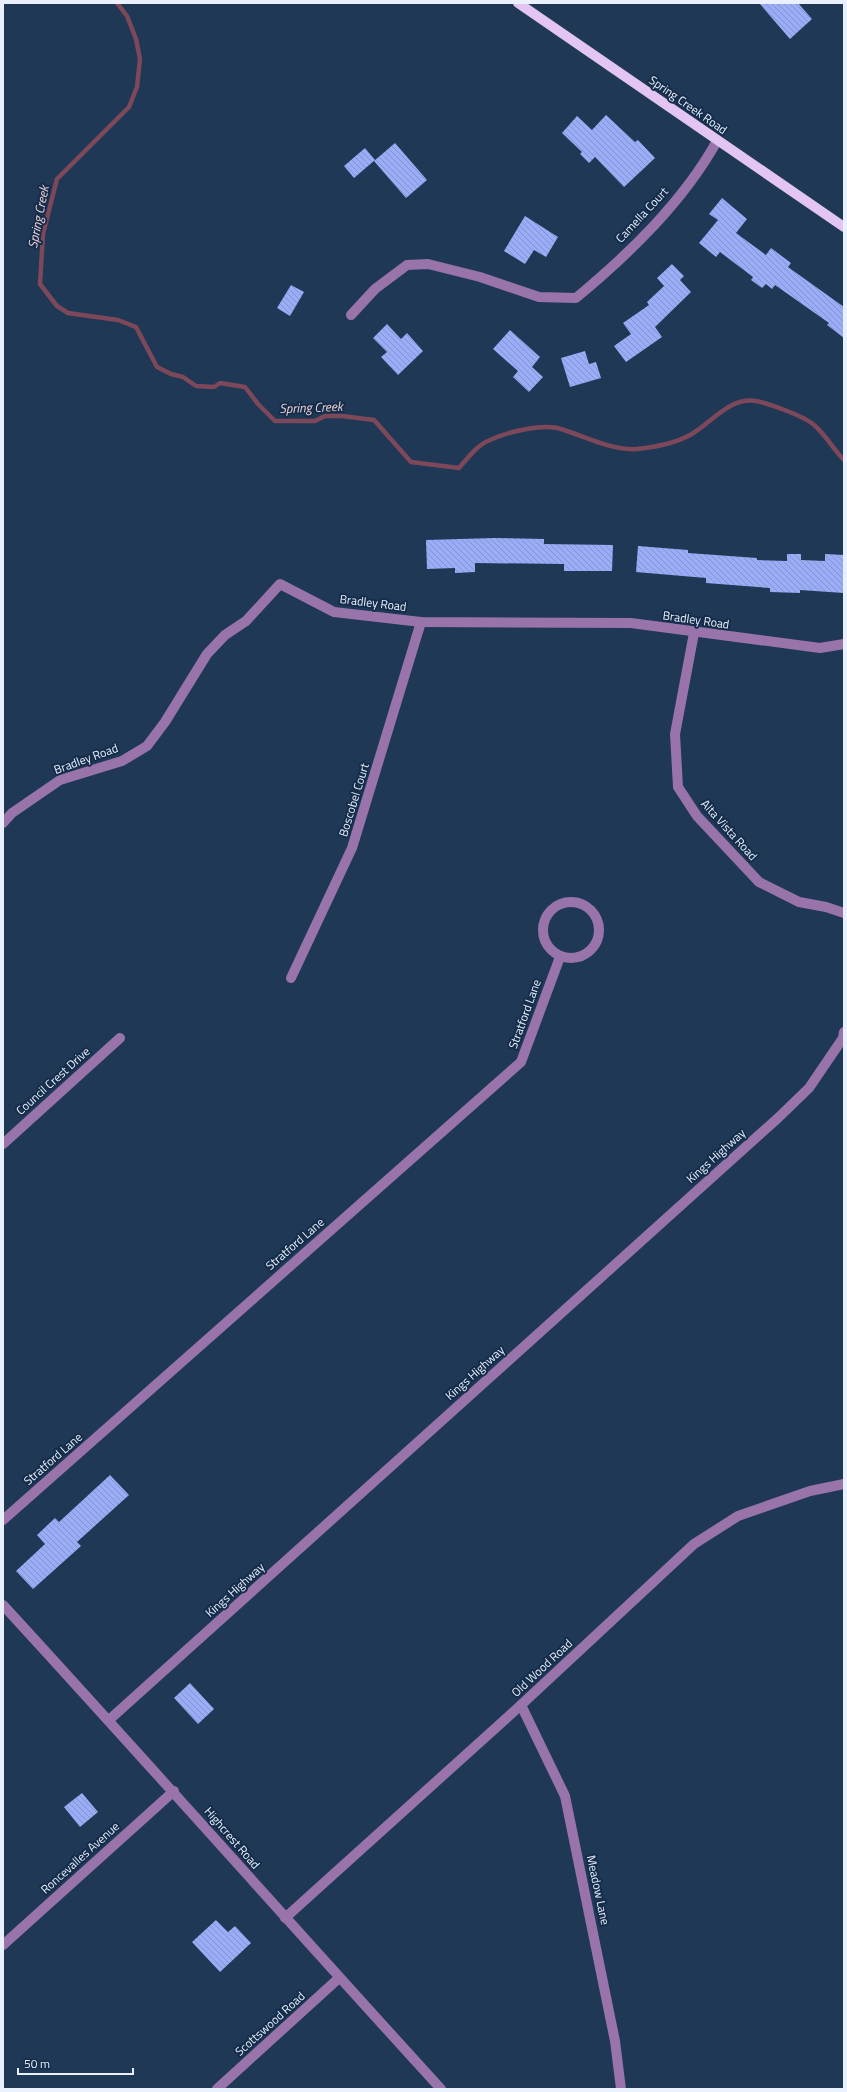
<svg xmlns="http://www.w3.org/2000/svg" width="847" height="2092" viewBox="0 0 847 2092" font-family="'Titillium Web',sans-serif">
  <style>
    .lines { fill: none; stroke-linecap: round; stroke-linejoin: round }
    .stream { stroke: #7e485b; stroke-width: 4.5 }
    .building { fill: url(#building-back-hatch) }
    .minor { stroke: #9874aa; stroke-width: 10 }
    .major { stroke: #e2c5f1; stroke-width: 10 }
    .labels { text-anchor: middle; stroke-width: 4; stroke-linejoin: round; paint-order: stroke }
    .street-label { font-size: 12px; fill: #e8f1fd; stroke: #152d4b }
    .water-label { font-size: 13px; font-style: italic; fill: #f1d3d5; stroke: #152d4b }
  </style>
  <defs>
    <pattern id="building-back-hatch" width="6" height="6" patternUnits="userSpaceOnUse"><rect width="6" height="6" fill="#9bacf7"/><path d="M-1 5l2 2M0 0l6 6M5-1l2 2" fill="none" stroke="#8693cc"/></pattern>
  </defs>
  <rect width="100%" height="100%" fill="#1f3856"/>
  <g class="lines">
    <path class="stream" d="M117,3L127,16L136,39L140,59L137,87L129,107L57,179L43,234L40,284L57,306L68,313L118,320L136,327L157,367L171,374L183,377L196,386L214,387L220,383L245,387L258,404L275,421H315L325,416H342L374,420L411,462L459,468C468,458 477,445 490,440C507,432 544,423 561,429C584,436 612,451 637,449C655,447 674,444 690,435C711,424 728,397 756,401C768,403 806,417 814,425C826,435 833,449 844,460"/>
  </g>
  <g class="building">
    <polygon points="759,3 798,3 812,19 790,39"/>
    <polygon points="606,115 635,142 638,140 655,158 624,187 595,157 589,163 580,154 582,152 562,133 577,116 592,130"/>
    <polygon points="395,143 427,180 406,198 374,161"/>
    <polygon points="365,148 375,160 354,178 344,166"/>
    <polygon points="722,198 747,219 736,233 766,255 771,248 791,263 788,267 844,307 844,338 827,325 829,323 775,285 772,289 766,284 762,288 751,280 753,277 720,252 716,257 699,243 718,220 709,214"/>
    <polygon points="525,216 558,237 546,257 534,250 525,264 504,251"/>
    <polygon points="672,264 684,276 680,280 691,292 655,327 662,337 626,362 614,346 631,334 623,323 649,305 647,302 664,286 657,278"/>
    <polygon points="291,285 304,292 290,316 277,308"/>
    <polygon points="387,324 401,339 407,333 423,351 398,375 381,357 387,352 373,338"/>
    <polygon points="510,330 540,357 532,367 543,377 529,392 513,377 518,371 493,349"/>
    <polygon points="585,351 589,364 596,362 601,378 570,387 561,358"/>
    <polygon points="494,538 544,539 544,544 613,545 612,571 564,571 564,564 475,563 475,572 455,573 455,568 427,569 426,540"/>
    <polygon points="638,546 688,550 688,553 757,558 757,560 787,561 787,554 801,554 801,560 825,561 825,554 844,555 844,593 800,590 800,593 770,592 770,588 706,583 706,578 636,572"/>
    <polygon points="110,1475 129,1495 77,1542 81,1546 33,1589 16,1571 45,1544 37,1535 55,1518 59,1522"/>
    <polygon points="190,1683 214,1709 198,1724 174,1698"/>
    <polygon points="82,1793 98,1812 80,1827 64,1807"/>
    <polygon points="216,1920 228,1932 235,1926 251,1943 220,1972 192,1942"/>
  </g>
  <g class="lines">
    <g class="minor">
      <path d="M351,315L375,289L407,265L428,264L480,277L539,297L576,298C629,254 683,202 717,141"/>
      <polyline points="694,633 675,734 678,787 697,816 759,882 799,902 826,907 844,913"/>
      <polyline points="3,823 12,813 60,780 122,761 147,746 165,722 207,654 225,635 246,621 280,584 334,612 421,622 631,623 820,648 844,644"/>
      <circle cx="571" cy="930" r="28"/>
      <polyline points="291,978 352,848 421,622"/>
      <polyline points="3,1144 120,1038"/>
      <polyline points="3,1520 521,1062 560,957"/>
      <path d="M3,1605C150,1765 294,1928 441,2089"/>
      <polyline points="521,1705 565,1796 615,2041 621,2089"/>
      <polyline points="109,1720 778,1118 809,1088 843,1038 844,1032"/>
      <polyline points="285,1918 521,1705 694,1544 738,1516 810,1491 844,1484"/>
      <polyline points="3,1945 174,1791"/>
      <polyline points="217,2089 339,1978"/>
    </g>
    <polyline class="major" points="518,3 844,227"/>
  </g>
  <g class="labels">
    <g class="street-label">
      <text transform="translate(688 105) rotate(35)" y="4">Spring Creek Road</text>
      <text transform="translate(642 215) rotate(-47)" y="4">Camella Court</text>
      <text transform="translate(373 603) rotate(7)" y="4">Bradley Road</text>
      <text transform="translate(696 620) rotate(8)" y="4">Bradley Road</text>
      <text transform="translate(86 759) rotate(-20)" y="4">Bradley Road</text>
      <text transform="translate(354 800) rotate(-73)" y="4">Boscobel Court</text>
      <text transform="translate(729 830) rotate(48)" y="4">Alta Vista Road</text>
      <text transform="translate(525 1014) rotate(-70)" y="4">Stratford Lane</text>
      <text transform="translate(53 1081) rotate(-42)" y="4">Council Crest Drive</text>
      <text transform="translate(716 1156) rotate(-42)" y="4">Kings Highway</text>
      <text transform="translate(295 1244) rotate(-41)" y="4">Stratford Lane</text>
      <text transform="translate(475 1373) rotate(-42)" y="4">Kings Highway</text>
      <text transform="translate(53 1459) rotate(-41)" y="4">Stratford Lane</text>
      <text transform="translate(235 1590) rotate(-42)" y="4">Kings Highway</text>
      <text transform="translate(542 1668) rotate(-43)" y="4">Old Wood Road</text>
      <text transform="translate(232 1838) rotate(49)" y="4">Highcrest Road</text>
      <text transform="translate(80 1858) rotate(-42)" y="4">Roncevalles Avenue</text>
      <text transform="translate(598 1890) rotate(78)" y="4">Meadow Lane</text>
      <text transform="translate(270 2024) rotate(-42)" y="4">Scottswood Road</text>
    </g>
    <g class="water-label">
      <text transform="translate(38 217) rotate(-79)" y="5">Spring Creek</text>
      <text transform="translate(311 407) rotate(-2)" y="5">Spring Creek</text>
    </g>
  </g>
  <rect width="847" height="2092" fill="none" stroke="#e8f1fd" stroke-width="8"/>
  <path d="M18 2068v6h115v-6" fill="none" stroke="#e8f1fd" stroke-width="2"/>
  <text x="24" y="2068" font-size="12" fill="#e8f1fd" stroke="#152d4b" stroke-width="3" paint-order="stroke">50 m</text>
</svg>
